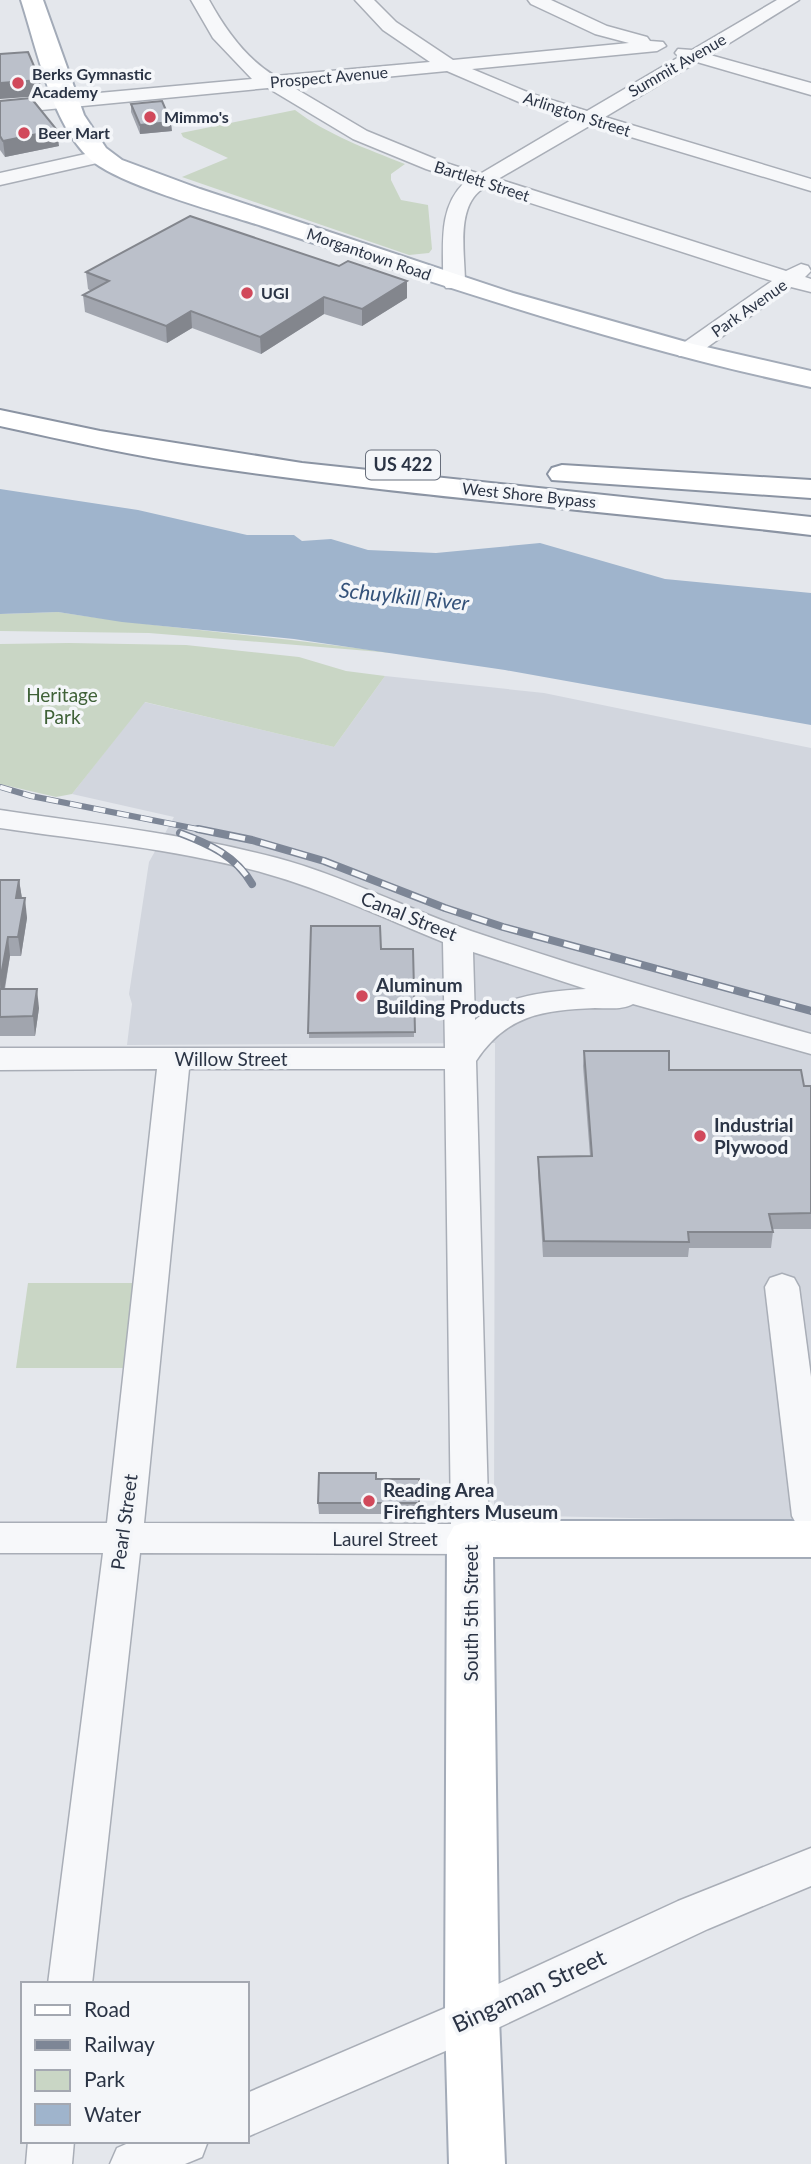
<svg xmlns="http://www.w3.org/2000/svg" width="811" height="2164" viewBox="0 0 811 2164" font-family="Lato,sans-serif">
  <style>
    .built { fill: #d2d6de }
    .green { fill: #c9d6c5 }
    .water { fill: #9fb4cc }
    .lines { fill: none; stroke-linecap: round; stroke-linejoin: round }
    .minor-casing { stroke: #a9aeb7; stroke-width: 3 }
    .major-casing { stroke: #a3abb8; stroke-width: 4 }
    .highway-casing { stroke: #8b94a3; stroke-width: 4 }
    .minor { fill: #f7f8fa; fill-rule: evenodd }
    .major { fill: #fff; fill-rule: evenodd }
    .highway { fill: #fff; fill-rule: evenodd }
    .rail-far1-casing { stroke: #7d8696; stroke-width: 6 }
    .rail-casing { stroke: #7d8696; stroke-width: 8 }
    .rail-far1 { stroke: #f4f6f9; stroke-width: 4.5; stroke-dasharray: 12; stroke-linecap: butt }
    .rail { stroke: #f4f6f9; stroke-width: 5; stroke-dasharray: 16; stroke-linecap: butt }
    .wall { fill: #a1a5ae }
    .shaded-wall { fill: #83868d }
    .building { fill: #bbc0ca; stroke: #83868d; stroke-width: 2 }
    .poi-dot { fill: #d1495b; stroke: #f4f6f9; stroke-width: 2.5 }
    .labels { text-anchor: middle; stroke-width: 7; stroke-linejoin: round; paint-order: stroke }
    .far-street-label { font-size: 16px; fill: #2b3445; stroke: #f4f6f9 }
    .far-poi-label { font-size: 16px; font-weight: bold; fill: #2b3445; stroke: #f4f6f9; text-anchor: start }
    .shield { fill: #f4f6f9; stroke: #676e7b; stroke-width: 2 }
    .shield-label { font-size: 18px; font-weight: bold; fill: #2b3445 }
    .park-label { font-size: 19px; fill: #3f6138; stroke: #f4f6f9 }
    .street-label { font-size: 19px; fill: #2b3445; stroke: #f4f6f9 }
    .poi-label { font-size: 19px; font-weight: bold; fill: #2b3445; stroke: #f4f6f9; text-anchor: start }
    .water-label { font-size: 21px; font-style: italic; fill: #34527a; stroke: #f4f6f9 }
    .near-street-label { font-size: 23px; fill: #2b3445; stroke: #f4f6f9 }
  </style>
  <rect width="100%" height="100%" fill="#e4e7ec"/>
  <polygon class="built" points="385,676 544,693 811,748 811,1522 494,1515 495,1043 127,1045 132,1004 129,994 149,862 174,817 72,794 144,702 334,747"/>
  <g class="green">
    <path d="M295,110C328,135 367,149 405,164L391,174V180L401,200L428,205L432,249L429,253L409,255L182,177L228,158L183,137L181,133Z"/>
    <path d="M58,612C169,629 281,637 393,653L149,633L0,631V614Z"/>
    <polygon points="69,643 186,645 299,657 346,671 385,676 334,747 145,702 72,794 56,797 0,784 0,644"/>
    <polygon points="28,1283 132,1283 136,1286 126,1368 16,1368"/>
  </g>
  <polygon class="water" points="0,489 138,510 247,535 294,535 302,541 331,539 368,550 436,553 540,543 665,579 811,593 811,725 505,670 294,639 122,622 58,612 0,614"/>
  <g class="lines">
    <defs>
      <g id="minor">
        <path d="M191,0H209C225,29 246,59 275,76L430,62L383,30L355,0H374L396,22L453,60L629,43L595,34L531,4L528,0H551L607,26L647,37L650,41L663,42L666,46L657,51L472,69L532,94L587,111L679,57L675,53L678,49L692,50L777,0H799L710,55L811,83V95L697,62L605,117L811,179V191L591,125L498,179L786,271L801,264L808,266L811,271L805,277L811,279V292L791,287L695,356H679L676,351L679,346L772,281L484,188C455,205 465,254 465,283L462,288H446L443,283C444,247 437,208 465,182L426,169L353,139L268,88L0,114V102L252,79L213,38ZM447,71L519,102L573,119L480,174L440,161L367,131L291,86Z"/>
        <polygon points="99,151 109,157 106,161 0,185 0,173"/>
        <path d="M0,810C93,824 187,834 277,858C344,876 405,908 471,931C583,969 697,1002 811,1034V1054L633,1004C622,1010 608,1008 595,1008C543,1010 506,1015 476,1061L489,1539L483,1550L470,1554L140,1553L92,1984H48L103,1553H0V1523H107L157,1069L0,1070V1048H445L443,942C384,918 325,890 264,873C178,849 88,841 0,828ZM473,952L586,989C549,991 505,995 475,1020ZM189,1069H445L451,1524L144,1523Z"/>
        <polygon points="782,1274 794,1278 799,1287 811,1377 811,1531 798,1527 792,1516 765,1287 770,1278"/>
        <polygon points="811,1848 811,1886 708,1929 487,2033 247,2137 247,2093 457,2003 678,1901"/>
        <polygon points="28,2141 74,2141 72,2164 26,2164"/>
        <polygon points="133,2141 208,2141 202,2157 185,2164 110,2164 117,2148"/>
      </g>
      <g id="major">
        <path d="M21,0H43L84,115L106,148L122,160L200,189L513,293L693,344L811,371V387C622,347 445,286 262,226C222,213 118,185 90,159C51,123 37,49 21,0Z"/>
        <polygon points="470,1521 811,1521 811,1557 493,1557 499,2018 505,2164 449,2164 445,2018 447,1539 454,1526"/>
      </g>
      <g id="highway">
        <path d="M0,410L100,431L302,463L811,517V535C609,511 405,496 203,466C135,456 68,441 0,426Z"/>
        <polygon points="562,465 811,480 811,498 552,480 548,474 552,468"/>
      </g>
    </defs>
    <use href="#minor" class="minor-casing"/>
    <use href="#major" class="major-casing"/>
    <use href="#highway" class="highway-casing"/>
    <use href="#minor" class="minor"/>
    <use href="#major" class="major"/>
    <use href="#highway" class="highway"/>
    <defs>
      <polyline id="rail-far1" points="0,787 31,796 207,831"/>
      <g id="rail">
        <polyline points="198,829 252,840 324,861 445,908 503,927 811,1011"/>
        <path d="M180,833C209,844 236,856 252,884"/>
      </g>
    </defs>
    <use href="#rail-far1" class="rail-far1-casing"/>
    <use href="#rail" class="rail-casing"/>
    <use href="#rail-far1" class="rail-far1"/>
    <use href="#rail" class="rail"/>
  </g>
  <g class="wall">
    <polygon points="0,101 59,146 5,157 0,150"/>
    <polygon points="131,104 172,131 140,134 131,112"/>
    <polygon points="86,272 407,298 362,326 324,314 261,354 192,328 167,343 85,312 83,295 91,291 88,289"/>
    <polygon points="0,880 19,880 22,898 27,918 21,956 10,956 5,989 39,1008 35,1036 0,1036"/>
    <polygon points="311,926 381,949 413,949 414,1037 309,1038"/>
    <polygon points="584,1051 669,1070 811,1086 811,1229 773,1229 773,1232 771,1248 689,1248 688,1257 543,1257 538,1172 538,1157 590,1156 583,1066"/>
    <polygon points="376,1479 419,1479 419,1514 319,1514 318,1503"/>
  </g>
  <g class="shaded-wall">
    <polygon points="40,80 41,96 0,99 0,83"/>
    <polygon points="171,122 172,131 140,134 140,125"/>
    <polygon points="57,130 59,146 5,157 3,141"/>
    <polygon points="407,281 407,298 362,326 362,309"/>
    <polygon points="324,297 324,314 261,354 260,337"/>
    <polygon points="191,311 192,328 167,343 166,326"/>
    <polygon points="19,880 22,899 16,898"/>
    <polygon points="25,898 27,918 21,956 18,937"/>
    <polygon points="8,937 10,956 1,1008 0,981"/>
    <polygon points="37,989 39,1008 35,1036 33,1016"/>
  </g>
  <g class="building">
    <polygon points="28,52 40,80 0,83 0,54"/>
    <polygon points="31,98 57,130 3,141 0,136 0,101"/>
    <polygon points="162,101 171,122 140,125 131,104"/>
    <polygon points="190,216 339,266 348,261 407,281 362,309 324,297 260,337 191,311 166,326 83,295 109,281 86,272"/>
    <polygon points="0,880 19,880 16,898 25,898 18,937 8,937 0,981"/>
    <polygon points="311,926 380,926 381,949 413,949 415,1032 308,1033"/>
    <polygon points="0,989 37,989 33,1016 0,1017"/>
    <polygon points="584,1051 669,1051 669,1070 801,1070 804,1086 811,1086 811,1213 769,1214 773,1232 688,1232 689,1242 544,1241 538,1157 592,1156"/>
    <polygon points="319,1473 376,1473 376,1479 419,1479 419,1503 318,1503"/>
  </g>
  <g class="poi-dot">
    <circle cx="18" cy="83" r="7"/>
    <circle cx="150" cy="117" r="7"/>
    <circle cx="24" cy="133" r="7"/>
    <circle cx="247" cy="293" r="7"/>
    <circle cx="362" cy="996" r="7"/>
    <circle cx="700" cy="1136" r="7"/>
    <circle cx="369" cy="1501" r="7"/>
  </g>
  <g class="labels">
    <g class="far-street-label">
      <text transform="translate(677 65) rotate(-30)" y="6">Summit Avenue</text>
      <text transform="translate(329 77) rotate(-5)" y="6">Prospect Avenue</text>
      <text transform="translate(577 114) rotate(18)" y="6">Arlington Street</text>
      <text transform="translate(482 181) rotate(18)" y="6">Bartlett Street</text>
      <text transform="translate(369 254) rotate(19)" y="6">Morgantown Road</text>
      <text transform="translate(749 308) rotate(-35)" y="6">Park Avenue</text>
      <text transform="translate(529 495) rotate(6)" y="6">West Shore Bypass</text>
    </g>
    <g class="far-poi-label">
      <text x="32" y="80">Berks Gymnastic<tspan x="32" dy="18">Academy</tspan></text>
      <text x="164" y="123">Mimmo's</text>
      <text x="38" y="139">Beer Mart</text>
      <text x="261" y="299">UGI</text>
    </g>
    <rect class="shield" x="366" y="450.5" width="74" height="29" rx="5"/>
    <g class="shield-label">
      <text x="403" y="471">US 422</text>
    </g>
    <g class="park-label">
      <text x="62" y="702">Heritage<tspan x="62" dy="22">Park</tspan></text>
    </g>
    <g class="street-label">
      <text transform="translate(409 916) rotate(22)" y="7">Canal Street</text>
      <text x="231" y="1066">Willow Street</text>
      <text transform="translate(124 1522) rotate(-82)" y="7">Pearl Street</text>
      <text x="385" y="1546">Laurel Street</text>
      <text transform="translate(471 1613) rotate(-90)" y="7">South 5th Street</text>
    </g>
    <g class="poi-label">
      <text x="376" y="992">Aluminum<tspan x="376" dy="22">Building Products</tspan></text>
      <text x="714" y="1132">Industrial<tspan x="714" dy="22">Plywood</tspan></text>
      <text x="383" y="1497">Reading Area<tspan x="383" dy="22">Firefighters Museum</tspan></text>
    </g>
    <g class="water-label">
      <text transform="translate(404 597) rotate(6)" y="7">Schuylkill River</text>
    </g>
    <g class="near-street-label">
      <text transform="translate(529 1991) rotate(-25)" y="8">Bingaman Street</text>
    </g>
  </g>
  <rect x="21" y="1982" width="228" height="161" fill="#f4f6f9" stroke="#a4a8b1" stroke-width="2"/>
  <rect x="35" y="2005" width="35" height="10" fill="#ffffff" stroke="#a4a8b1" stroke-width="2"/>
  <text x="84" y="2017" font-size="21" fill="#2b3445">Road</text>
  <rect x="35" y="2040" width="35" height="10" fill="#7d8696" stroke="#a4a8b1" stroke-width="2"/>
  <text x="84" y="2052" font-size="21" fill="#2b3445">Railway</text>
  <rect x="35" y="2070" width="35" height="21" fill="#c9d6c5" stroke="#a4a8b1" stroke-width="2"/>
  <text x="84" y="2087" font-size="21" fill="#2b3445">Park</text>
  <rect x="35" y="2104" width="35" height="21" fill="#9fb4cc" stroke="#a4a8b1" stroke-width="2"/>
  <text x="84" y="2122" font-size="21" fill="#2b3445">Water</text>
</svg>
